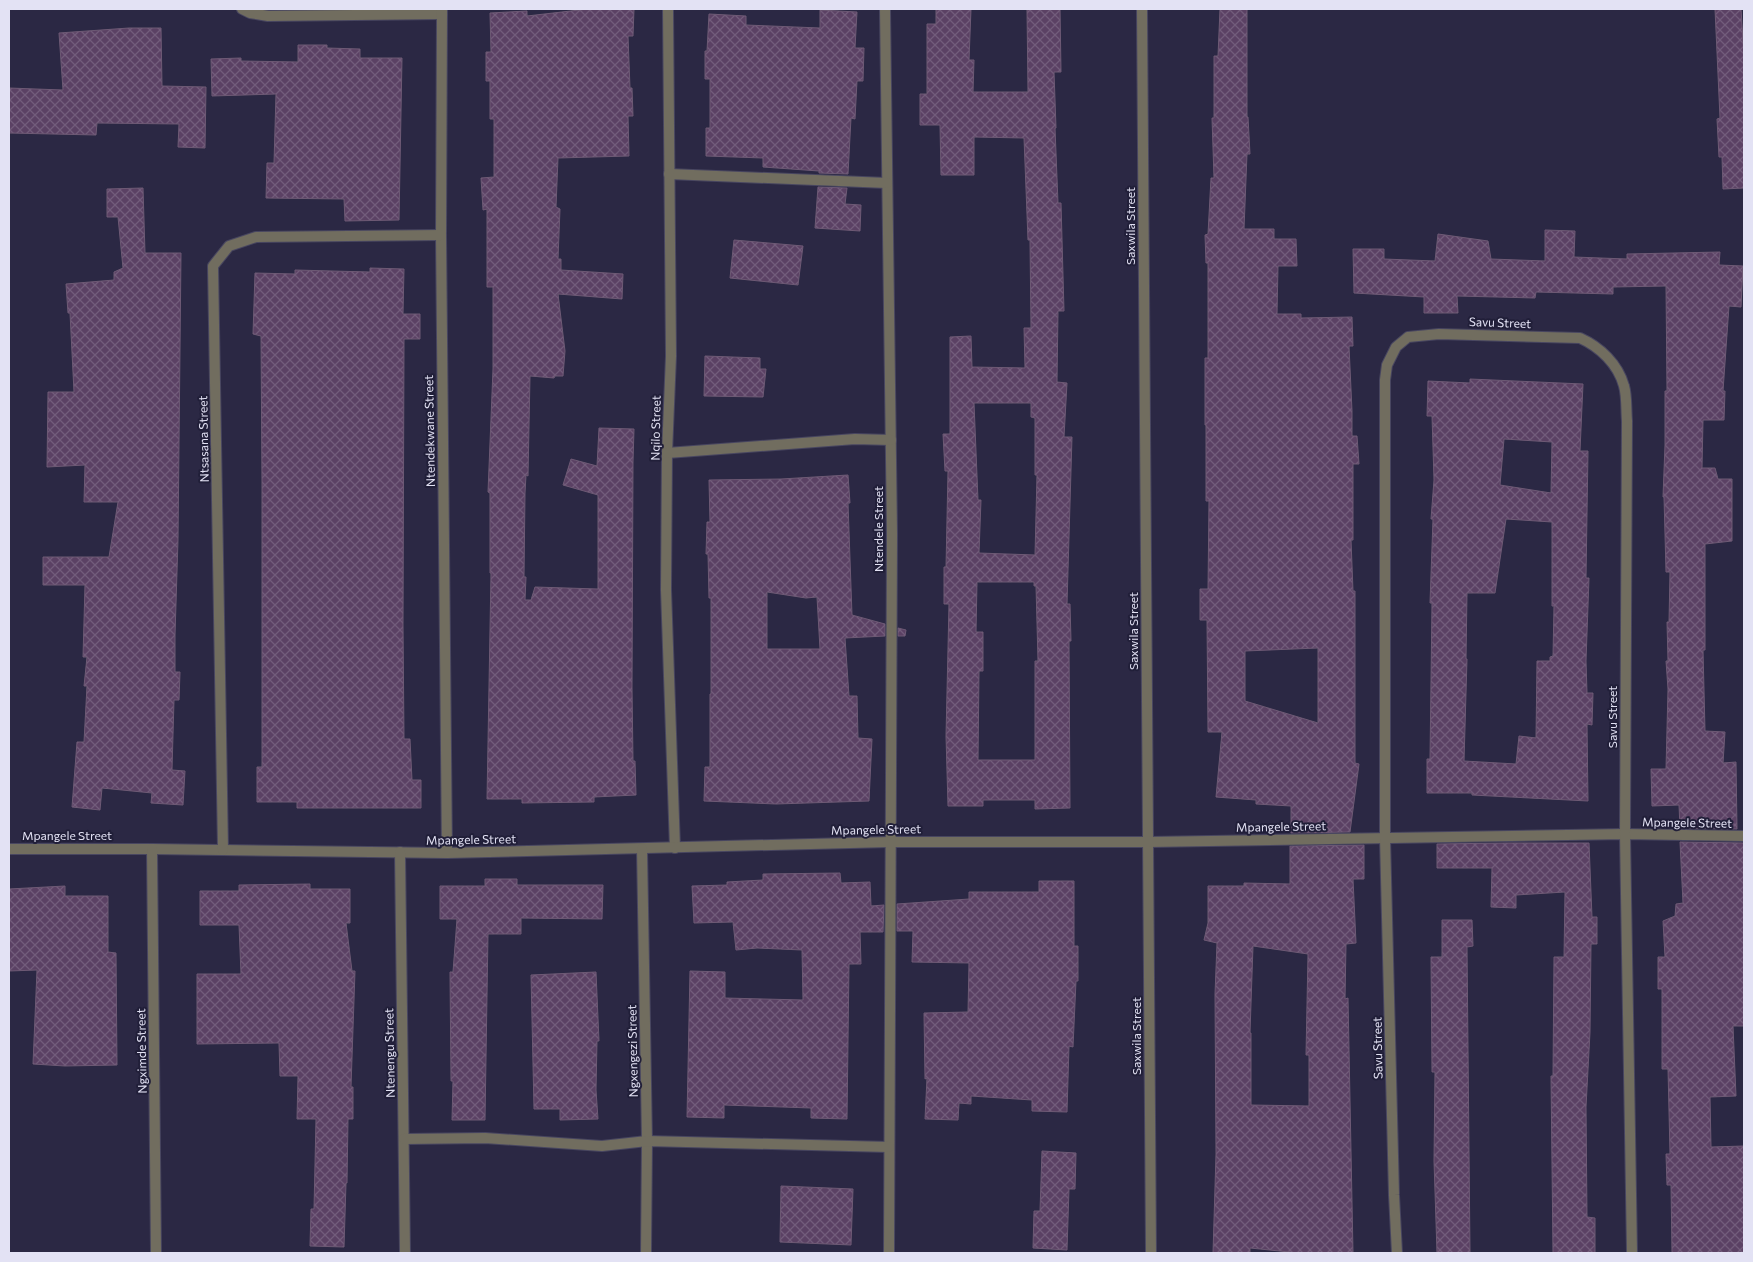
<svg xmlns="http://www.w3.org/2000/svg" width="1753" height="1262" viewBox="0 0 1753 1262" font-family="Commissioner,sans-serif">
  <style>
    .building { fill: url(#building-cross-hatch); stroke: #6e5a75; fill-rule: evenodd }
    .lines { fill: none; stroke-linecap: round; stroke-linejoin: round }
    .street-casing { stroke: #484660; stroke-width: 12 }
    .street { stroke: #716d5f; stroke-width: 10 }
    .labels { text-anchor: middle; stroke-width: 4; stroke-linejoin: round; paint-order: stroke }
    .street-label { font-size: 12px; fill: #e3e2f4; stroke: #211f39 }
  </style>
  <defs>
    <pattern id="building-cross-hatch" width="8" height="8" patternUnits="userSpaceOnUse" patternTransform="scale(1.25)"><rect width="8" height="8" fill="#5b4164"/><path d="M0 0l8 8M0 8l8-8" fill="none" stroke="#725c7b"/></pattern>
  </defs>
  <rect width="100%" height="100%" fill="#2b2844"/>
  <g class="building">
    <polygon points="588,9 634,9 633,36 628,36 630,88 632,88 633,116 628,116 629,156 558,158 556,207 560,209 558,259 561,259 561,270 623,274 622,299 558,294 565,351 563,376 555,376 554,378 530,376 528,476 526,475 525,493 524,577 526,577 525,600 531,600 535,587 598,589 598,495 563,485 571,459 597,466 599,428 634,429 633,462 632,688 633,761 635,761 636,795 594,797 594,802 522,803 522,799 487,799 491,573 490,573 490,493 488,492 493,369 493,287 487,287 487,209 483,210 481,178 494,177 494,119 490,119 490,81 486,81 486,52 491,52 490,13 527,11 527,16"/>
    <path d="M936,9H971L969,60H974L973,92H1028L1027,9H1060L1061,72H1054L1056,128H1055L1058,203H1061L1064,311H1058L1057,382L1067,383L1064,437H1072L1067,604H1070L1071,641H1069L1070,808L1035,809V800H983V806H948L946,736L949,604H944V567H946L948,471H945L943,434H950V337L971,336L972,367L1025,368L1024,328H1031L1030,240H1028L1024,138L974,137V175H941L940,125H920V94H927V24H936ZM974,403H1031V417L1035,418V475H1037L1035,555L979,553L981,500H978ZM977,582H1034V586H1036L1038,661H1035V760H978L979,671H983V632H976Z"/>
    <path d="M1220,9H1247V117H1248L1250,154H1247L1244,229H1274V239H1296L1297,266H1278L1277,314H1301V318L1352,317L1353,346H1349L1352,411V436H1357L1359,464H1353V540H1351L1353,591H1355V763L1359,764L1350,832L1291,833V806L1256,804V800L1216,797L1222,732H1208L1207,620H1200V589H1208L1209,501H1206V425H1205V358H1208V263H1206L1205,235L1208,234L1211,178H1214L1212,118H1214V56H1218ZM1318,648V723L1245,701V651Z"/>
    <polygon points="1715,9 1741,9 1744,57 1744,188 1723,189 1722,157 1719,157 1717,119 1720,118"/>
    <polygon points="820,10 857,12 855,48 864,48 863,81 857,81 855,119 851,118 848,174 819,173 819,171 763,167 763,158 706,156 706,128 710,128 710,79 705,79 705,51 707,51 709,14 746,16 746,25 820,28"/>
    <polygon points="129,28 161,28 162,86 206,87 205,148 178,147 179,124 97,123 96,135 9,133 9,88 63,90 59,33"/>
    <polygon points="298,45 327,45 327,48 360,49 360,58 402,58 399,220 345,221 344,199 266,198 267,163 274,163 276,94 212,96 211,59 241,58 241,61 298,62"/>
    <polygon points="818,187 847,188 845,204 861,205 860,231 815,228"/>
    <polygon points="143,188 145,253 181,253 178,540 175,635 175,672 180,672 179,700 174,700 172,770 185,771 183,805 151,803 152,793 102,788 100,810 72,807 77,742 84,742 87,686 84,686 87,657 83,657 85,585 43,585 43,557 109,557 118,502 84,502 85,465 47,467 48,392 74,392 70,313 68,313 66,284 114,280 114,272 123,268 118,217 107,217 107,189"/>
    <polygon points="1545,230 1575,231 1574,257 1627,259 1627,254 1720,252 1719,265 1743,266 1741,307 1729,306 1723,391 1725,391 1724,420 1703,420 1702,468 1715,468 1718,479 1732,479 1732,541 1705,544 1705,650 1703,650 1705,731 1725,732 1723,763 1736,762 1737,829 1680,828 1679,805 1652,806 1651,769 1666,769 1668,689 1666,661 1668,661 1667,622 1669,622 1670,572 1666,572 1664,497 1663,497 1665,445 1665,391 1667,391 1666,286 1613,287 1613,294 1536,292 1535,298 1457,296 1458,313 1424,313 1424,297 1354,293 1353,249 1384,249 1384,259 1435,261 1438,234 1488,241 1491,259 1545,261"/>
    <polygon points="734,240 803,246 798,285 730,278"/>
    <polygon points="370,268 404,269 403,314 420,314 420,339 404,339 403,625 404,739 410,739 412,780 421,780 421,808 297,808 297,802 257,802 257,767 262,767 262,483 261,336 253,334 255,273 295,274 295,270 370,272"/>
    <polygon points="705,356 760,358 760,369 766,369 763,397 704,396"/>
    <path d="M1470,379L1583,384L1580,451H1588L1586,578H1589L1586,661L1587,693H1593L1592,725L1587,724L1588,801L1472,795V793H1427V759H1430L1432,603H1430L1433,519H1431L1434,480L1432,416H1427L1428,381L1470,383ZM1504,439L1552,442L1551,493L1500,485ZM1506,519L1552,522V606H1554L1553,656L1550,657V661H1537L1536,738L1519,736L1516,764L1464,761L1467,659H1466L1467,593H1495Z"/>
    <path d="M848,475L850,503H848L852,615L885,624V636L845,638L849,696H857L858,738L872,739L869,801L776,804L704,801L705,767H710V694H711V598H709L708,554H706L707,522H710L709,480L781,479ZM767,592L806,598L817,597L820,649H767Z"/>
    <polygon points="898,628 906,630 905,636 898,636"/>
    <polygon points="1680,842 1744,843 1744,1026 1733,1026 1736,1096 1710,1097 1711,1147 1744,1146 1744,1253 1672,1253 1671,1185 1667,1185 1666,1154 1670,1154 1668,1069 1662,1069 1662,989 1658,989 1658,957 1665,957 1663,921 1675,916 1676,904 1683,903"/>
    <polygon points="1507,843 1589,843 1592,917 1597,917 1597,944 1591,944 1590,1032 1586,1107 1587,1217 1595,1218 1595,1253 1553,1253 1551,1076 1553,1076 1554,957 1564,957 1565,892 1516,895 1516,908 1491,907 1492,868 1437,868 1437,844"/>
    <path d="M1364,845V879H1353L1356,943L1346,944L1345,999L1348,998L1353,1253H1299L1250,1248V1253H1213L1216,1154L1215,994L1217,943L1204,940L1208,923V886H1244V883L1290,884V846ZM1253,946L1308,954L1306,1055H1309V1106L1251,1105V1033H1250Z"/>
    <polygon points="840,873 841,883 870,882 871,906 884,905 883,932 860,932 861,964 849,964 847,1119 811,1118 811,1108 724,1105 724,1118 687,1117 690,971 725,972 725,998 803,1000 802,950 757,948 736,950 733,922 694,923 692,886 727,885 727,882 763,880 763,874"/>
    <polygon points="485,879 517,879 517,885 603,885 602,919 521,918 521,934 488,934 485,1120 452,1120 453,1081 451,1081 450,972 453,972 457,919 440,919 440,886 485,886"/>
    <polygon points="1039,881 1074,881 1074,946 1078,946 1078,981 1076,981 1073,1047 1069,1046 1067,1112 1032,1111 1032,1100 971,1096 971,1104 959,1103 958,1120 925,1119 927,1078 925,1079 924,1013 968,1012 969,963 912,962 913,931 897,931 897,904 969,899 969,892 1039,892"/>
    <polygon points="310,884 310,889 350,889 350,923 346,923 352,971 355,971 351,1087 353,1087 353,1119 348,1119 347,1183 346,1183 344,1247 310,1246 311,1209 314,1209 316,1119 297,1119 298,1076 280,1076 279,1043 197,1044 197,974 241,974 239,925 200,925 200,891 239,891 239,885"/>
    <polygon points="65,886 65,896 108,896 108,952 116,953 117,1065 65,1066 33,1064 37,970 9,971 9,889"/>
    <polygon points="1442,920 1472,920 1473,946 1467,947 1470,1253 1437,1253 1434,1161 1435,1072 1432,1072 1431,957 1442,957"/>
    <polygon points="596,972 599,1041 597,1041 596,1090 598,1119 560,1120 560,1109 534,1109 531,975"/>
    <polygon points="1042,1151 1076,1153 1075,1189 1069,1189 1067,1250 1033,1248 1034,1211 1040,1211"/>
    <polygon points="781,1186 853,1189 851,1245 780,1242"/>
  </g>
  <g class="lines">
    <defs>
      <g id="street">
        <polyline points="242,9 250,13 268,16 442,14"/>
        <polyline points="442,9 441,235 447,853"/>
        <polyline points="668,9 671,356 667,453 666,590 675,848"/>
        <polyline points="885,9 892,534 889,1253"/>
        <polyline points="1142,9 1151,1253"/>
        <polyline points="669,174 887,183"/>
        <polyline points="667,453 855,439 891,440"/>
        <polyline points="9,849 152,849 447,853 889,842 1148,842 1625,834 1744,836"/>
        <polyline points="152,849 156,1253"/>
        <polyline points="642,849 647,1141 646,1253"/>
        <polyline points="223,850 213,266 229,246 256,237 441,235"/>
        <polyline points="400,852 405,1253"/>
        <polyline points="404,1139 485,1138 602,1146 647,1141 889,1147"/>
        <path d="M1397,1253L1394,1195L1385,838V380L1387,365L1396,347L1408,337L1439,334L1580,338C1600,347 1618,364 1624,386C1627,396 1626,410 1627,421L1625,834L1632,1253"/>
      </g>
    </defs>
    <use href="#street" class="street-casing"/>
    <use href="#street" class="street"/>
  </g>
  <g class="labels">
    <g class="street-label">
      <text transform="translate(1131 226) rotate(-90)" y="4">Saxwila Street</text>
      <text transform="translate(1500 323) rotate(2)" y="4">Savu Street</text>
      <text transform="translate(656 428) rotate(-89)" y="4">Nqilo Street</text>
      <text transform="translate(430 431) rotate(-91)" y="4">Ntendekwane Street</text>
      <text transform="translate(204 439) rotate(-91)" y="4">Ntsasana Street</text>
      <text transform="translate(879 529) rotate(-90)" y="4">Ntendele Street</text>
      <text transform="translate(1134 631) rotate(-90)" y="4">Saxwila Street</text>
      <text transform="translate(1613 717) rotate(-90)" y="4">Savu Street</text>
      <text transform="translate(1687 823) rotate(1)" y="4">Mpangele Street</text>
      <text transform="translate(1281 827) rotate(-1)" y="4">Mpangele Street</text>
      <text transform="translate(876 830) rotate(-1)" y="4">Mpangele Street</text>
      <text x="67" y="840">Mpangele Street</text>
      <text transform="translate(471 840) rotate(-1)" y="4">Mpangele Street</text>
      <text transform="translate(1137 1036) rotate(-90)" y="4">Saxwila Street</text>
      <text transform="translate(1378 1048) rotate(-91)" y="4">Savu Street</text>
      <text transform="translate(142 1051) rotate(-91)" y="4">Ngximde Street</text>
      <text transform="translate(633 1051) rotate(-91)" y="4">Ngxengezi Street</text>
      <text transform="translate(390 1053) rotate(-91)" y="4">Ntenengu Street</text>
    </g>
  </g>
  <rect width="1753" height="1262" fill="none" stroke="#e3e2f4" stroke-width="20"/>
</svg>
